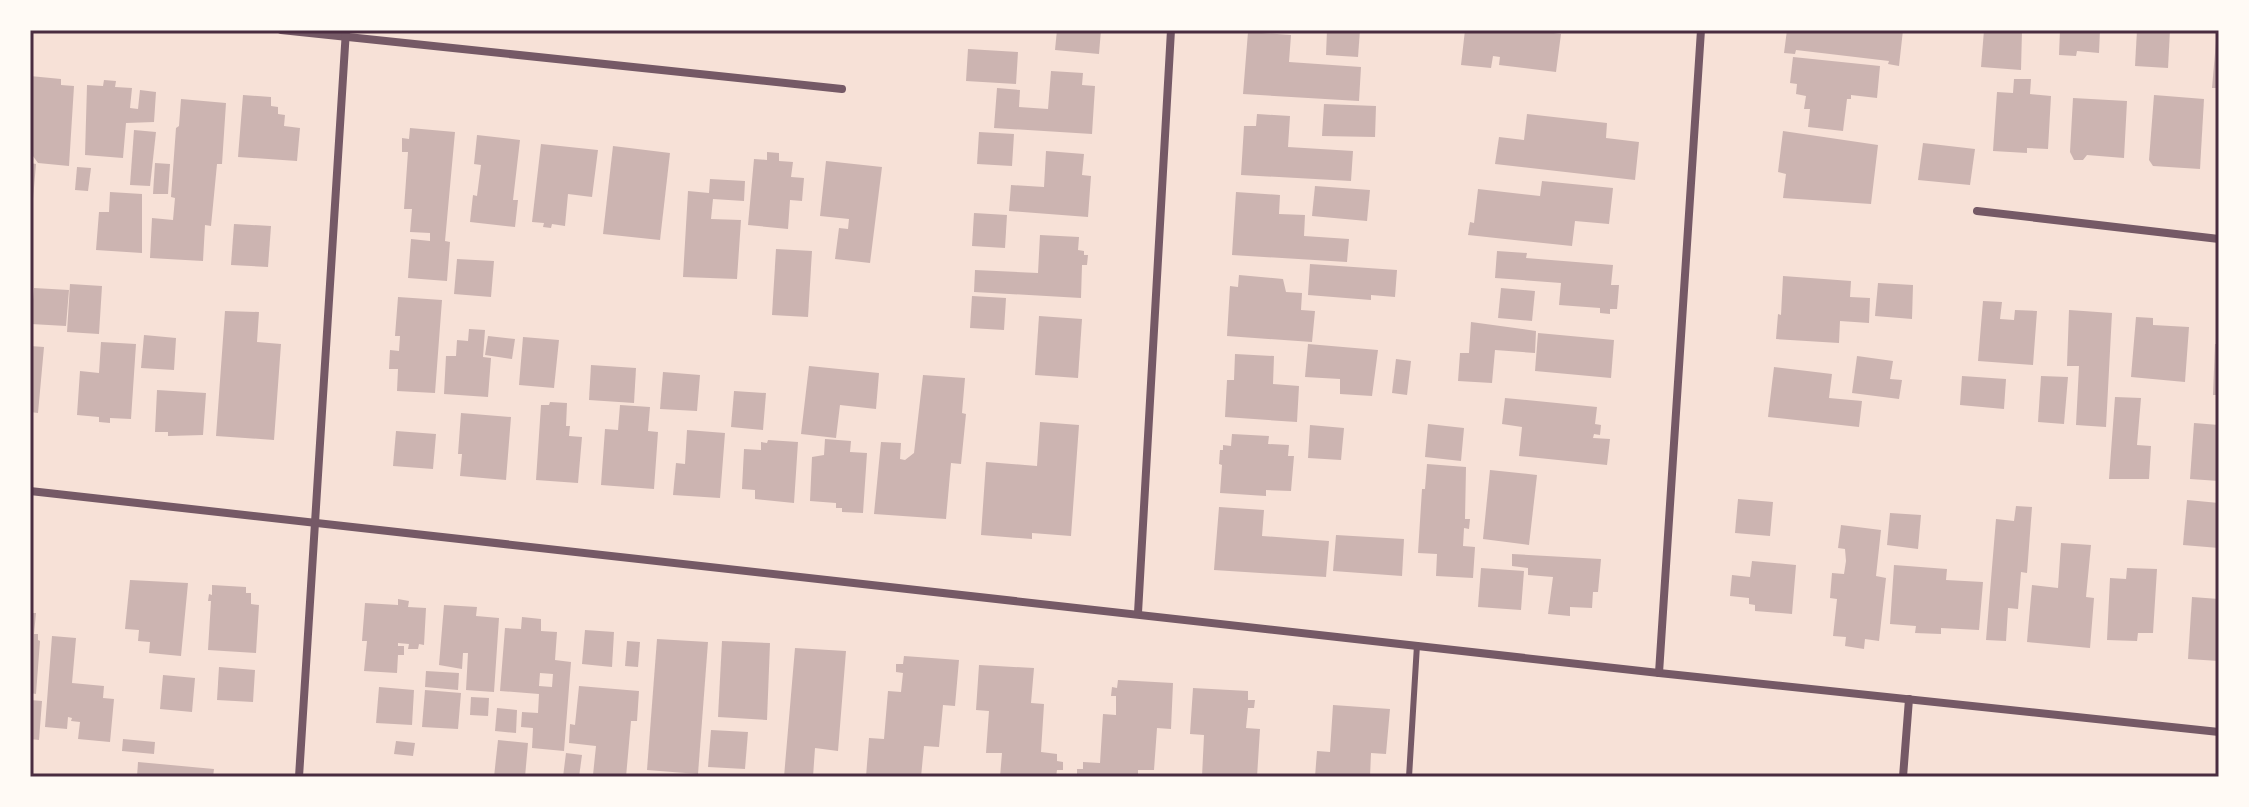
<svg xmlns="http://www.w3.org/2000/svg" width="2249" height="807" viewBox="0 0 2249 807" font-family="'Noto Serif',serif">
  <style>
    .building { fill: #ccb4b1; fill-rule: evenodd }
    .lines { fill: none; stroke-linecap: round; stroke-linejoin: round }
    .service { stroke: #755966; stroke-width: 6 }
    .minor { stroke: #755966; stroke-width: 8 }
    .neatline { fill: none; stroke: #4a2c40; stroke-width: 3 }
  </style>
  <rect width="100%" height="100%" fill="#f7e1d7"/>
  <g class="building">
    <polygon points="1057,30 1101,30 1099,54 1055,50"/>
    <polygon points="1327,30 1360,30 1358,57 1326,55"/>
    <polygon points="1465,30 1495,30 1514,33 1515,30 1531,30 1561,34 1556,72 1499,65 1500,57 1493,56 1491,68 1461,65"/>
    <polygon points="1787,30 1903,30 1899,66 1888,64 1889,61 1796,50 1795,54 1784,53"/>
    <polygon points="1984,30 2022,30 2021,70 1981,67"/>
    <polygon points="2060,30 2100,30 2099,53 2077,51 2076,56 2059,55"/>
    <polygon points="2137,30 2170,30 2168,68 2135,66"/>
    <polygon points="2217,30 2219,30 2219,88 2212,88"/>
    <polygon points="1248,32 1291,35 1289,62 1361,67 1359,101 1243,94"/>
    <polygon points="968,49 1018,52 1016,84 966,81"/>
    <polygon points="1793,57 1880,66 1877,98 1851,95 1851,99 1847,99 1843,131 1808,127 1810,109 1804,109 1806,96 1796,94 1797,84 1790,83"/>
    <polygon points="1051,71 1083,73 1082,85 1095,86 1092,134 994,128 997,88 1020,90 1019,107 1048,109"/>
    <polygon points="30,76 61,79 61,85 74,86 69,166 38,163 30,152"/>
    <polygon points="2014,79 2031,79 2030,94 2051,96 2048,149 2027,148 2027,153 1993,151 1997,92 2013,93"/>
    <polygon points="104,80 116,81 115,87 132,88 130,108 138,109 140,90 156,92 154,122 126,123 123,158 85,155 87,85 103,86"/>
    <polygon points="243,95 271,97 271,106 278,107 278,114 285,115 284,126 300,128 297,161 238,157"/>
    <polygon points="2154,95 2204,99 2200,169 2153,166 2149,160"/>
    <polygon points="2073,98 2127,101 2124,158 2087,155 2083,160 2074,160 2070,152"/>
    <polygon points="181,99 226,103 222,164 217,164 211,226 205,225 203,261 150,258 152,218 173,220 175,198 171,197 176,128 179,126"/>
    <polygon points="1324,104 1376,106 1375,137 1322,136"/>
    <polygon points="1257,114 1290,116 1288,147 1353,151 1351,181 1241,175 1244,126 1256,126"/>
    <polygon points="1527,114 1607,123 1606,138 1639,142 1635,180 1495,164 1499,137 1524,140"/>
    <polygon points="410,128 455,132 445,241 450,242 447,281 408,278 411,239 430,241 430,233 410,232 412,209 404,209 408,152 402,152 402,138 409,139"/>
    <polygon points="134,130 156,132 150,186 130,185"/>
    <polygon points="1783,131 1878,145 1871,204 1783,198 1786,174 1778,172"/>
    <polygon points="979,132 1014,134 1012,166 977,164"/>
    <polygon points="477,135 520,140 513,200 518,200 515,227 470,222 473,195 477,196 481,165 474,164"/>
    <polygon points="1923,143 1975,149 1970,185 1918,180"/>
    <polygon points="541,144 598,150 592,197 568,194 565,226 552,224 551,228 543,227 544,223 532,222"/>
    <polygon points="613,146 670,153 660,240 603,234"/>
    <polygon points="1046,151 1084,154 1082,175 1091,176 1088,217 1009,211 1011,185 1044,187"/>
    <polygon points="767,152 779,153 779,161 793,162 791,177 804,178 802,201 790,200 788,229 748,225 754,159 767,160"/>
    <polygon points="826,161 882,167 870,263 835,259 839,228 848,229 849,219 820,216"/>
    <polygon points="30,163 36,164 33,199 30,199"/>
    <polygon points="155,163 170,164 168,194 153,194"/>
    <polygon points="77,167 91,168 88,191 75,190"/>
    <polygon points="710,179 745,181 744,201 713,199 711,219 741,220 737,279 683,277 688,191 709,193"/>
    <polygon points="1542,181 1613,188 1609,224 1575,221 1572,246 1468,235 1470,222 1474,223 1478,189 1540,196"/>
    <polygon points="1315,186 1370,190 1367,221 1312,216"/>
    <polygon points="110,192 142,194 142,253 96,250 99,212 109,212"/>
    <polygon points="1236,192 1280,195 1279,214 1305,215 1304,236 1349,239 1347,262 1232,255"/>
    <polygon points="974,213 1007,215 1005,248 972,246"/>
    <polygon points="234,224 271,226 268,267 231,265"/>
    <polygon points="1040,235 1079,237 1078,250 1084,251 1084,255 1088,255 1087,265 1082,265 1081,298 974,292 975,270 1038,273"/>
    <polygon points="776,249 812,251 808,317 772,315"/>
    <polygon points="1497,251 1527,253 1526,258 1613,265 1611,285 1619,285 1617,309 1610,309 1610,314 1600,313 1600,308 1559,305 1561,283 1495,278"/>
    <polygon points="457,259 494,261 491,297 454,294"/>
    <polygon points="1310,264 1397,270 1395,297 1371,295 1371,300 1308,295"/>
    <polygon points="1239,275 1283,279 1286,292 1302,293 1301,310 1315,311 1312,342 1227,336 1230,286 1238,287"/>
    <polygon points="1783,276 1851,281 1850,297 1870,298 1869,323 1840,321 1839,343 1776,339 1778,314 1781,315"/>
    <polygon points="1878,283 1913,285 1912,319 1875,316"/>
    <polygon points="70,284 102,286 99,334 67,332"/>
    <polygon points="34,288 69,290 66,326 31,324"/>
    <polygon points="1501,288 1535,291 1532,321 1498,318"/>
    <polygon points="972,296 1006,298 1004,330 970,328"/>
    <polygon points="398,297 442,300 435,393 397,391 398,369 389,369 390,350 399,351 400,336 395,336"/>
    <polygon points="1983,301 2002,302 2000,319 2014,320 2015,310 2037,311 2033,365 1978,361"/>
    <polygon points="2069,310 2112,313 2106,427 2076,425 2079,366 2067,366"/>
    <polygon points="225,311 259,312 257,342 281,344 274,440 216,436"/>
    <polygon points="1039,316 1082,319 1078,378 1035,375"/>
    <polygon points="2136,317 2153,318 2153,325 2189,327 2185,382 2131,377"/>
    <polygon points="1471,322 1536,331 1535,353 1495,350 1492,383 1458,381 1460,353 1469,353"/>
    <polygon points="469,329 485,330 483,357 491,358 488,397 444,394 446,356 456,356 457,340 468,341"/>
    <polygon points="1538,333 1614,340 1611,378 1535,371"/>
    <polygon points="144,335 176,338 174,370 141,368"/>
    <polygon points="488,336 515,339 512,359 485,355"/>
    <polygon points="523,337 559,340 554,388 519,385"/>
    <polygon points="101,342 136,344 131,419 110,418 110,423 99,422 99,417 77,415 80,371 99,373"/>
    <polygon points="1308,344 1378,350 1372,396 1340,394 1340,379 1305,377"/>
    <polygon points="2215,344 2219,344 2219,395 2213,395"/>
    <polygon points="30,346 44,347 38,413 30,412"/>
    <polygon points="1235,354 1274,356 1273,384 1299,386 1297,422 1225,417 1227,380 1234,380"/>
    <polygon points="1857,356 1893,361 1890,379 1902,380 1899,399 1852,393"/>
    <polygon points="1396,359 1411,361 1407,395 1392,393"/>
    <polygon points="591,365 636,368 634,403 589,400"/>
    <polygon points="809,366 879,373 876,409 840,405 836,438 801,434"/>
    <polygon points="1774,367 1832,374 1829,398 1862,401 1859,427 1768,417"/>
    <polygon points="663,372 700,375 697,411 660,409"/>
    <polygon points="923,375 965,378 962,413 966,414 961,464 951,463 946,519 874,514 881,442 901,443 900,459 905,460 914,453"/>
    <polygon points="1962,376 2006,379 2004,409 1960,405"/>
    <polygon points="2041,376 2068,377 2064,424 2038,422"/>
    <polygon points="157,390 206,393 203,435 168,436 168,432 155,432"/>
    <polygon points="734,391 766,393 763,430 731,427"/>
    <polygon points="2115,397 2141,398 2137,445 2151,446 2149,479 2109,479"/>
    <polygon points="1505,398 1597,407 1595,424 1601,425 1600,435 1594,434 1593,438 1610,439 1607,465 1519,456 1522,427 1502,424"/>
    <polygon points="550,402 567,403 566,426 570,426 569,436 582,437 578,483 536,480 541,405 549,405"/>
    <polygon points="620,405 650,407 648,431 658,432 654,489 601,485 605,429 618,430"/>
    <polygon points="461,413 511,417 506,480 460,476 462,454 458,454"/>
    <polygon points="1040,422 1079,425 1071,536 1032,533 1032,539 981,535 986,462 1037,466"/>
    <polygon points="2194,423 2219,425 2219,481 2190,479"/>
    <polygon points="1428,424 1464,428 1461,461 1425,457"/>
    <polygon points="1310,425 1344,428 1341,460 1308,458"/>
    <polygon points="687,430 725,433 720,498 673,495 676,463 685,464"/>
    <polygon points="396,431 436,434 433,469 393,466"/>
    <polygon points="1232,434 1269,436 1268,444 1289,445 1288,456 1294,456 1291,491 1266,490 1266,496 1220,493 1222,465 1219,464 1220,450 1223,450 1223,445 1231,446"/>
    <polygon points="825,439 851,441 850,452 867,453 863,513 842,512 842,508 836,508 836,503 810,501 812,457 824,455"/>
    <polygon points="768,440 798,442 794,503 755,499 755,490 742,489 744,449 761,450 761,442 767,443"/>
    <polygon points="1427,464 1466,467 1465,519 1470,519 1469,529 1464,528 1463,546 1475,547 1473,578 1436,576 1437,554 1418,553 1422,489 1425,489"/>
    <polygon points="1490,470 1537,475 1529,545 1483,539"/>
    <polygon points="1738,499 1773,502 1770,536 1735,533"/>
    <polygon points="2187,500 2219,503 2219,548 2183,545"/>
    <polygon points="2016,506 2032,507 2027,573 2021,572 2018,609 2008,608 2006,641 1986,640 1996,519 2014,521"/>
    <polygon points="1219,507 1264,510 1262,536 1329,541 1326,577 1214,570"/>
    <polygon points="1890,513 1921,515 1918,549 1887,545"/>
    <polygon points="1841,525 1881,530 1876,576 1886,578 1879,641 1865,639 1864,649 1845,646 1846,637 1833,636 1837,599 1830,598 1832,573 1844,574 1846,561 1845,549 1838,548"/>
    <polygon points="1336,535 1404,539 1402,576 1333,571"/>
    <polygon points="2061,543 2091,545 2086,597 2094,598 2090,648 2027,642 2032,585 2058,588"/>
    <polygon points="1512,554 1601,559 1598,592 1593,592 1592,608 1570,607 1570,616 1548,614 1553,577 1528,575 1528,568 1512,566"/>
    <polygon points="1752,561 1796,565 1792,614 1755,611 1755,605 1749,604 1749,598 1730,596 1732,575 1750,577"/>
    <polygon points="1894,565 1947,569 1946,580 1983,582 1979,630 1941,628 1941,634 1915,633 1916,626 1890,624"/>
    <polygon points="1481,568 1524,571 1521,610 1478,607"/>
    <polygon points="2127,568 2157,569 2153,633 2138,633 2137,641 2107,640 2110,578 2126,579"/>
    <polygon points="130,580 188,583 181,656 149,653 150,642 138,641 139,630 125,629"/>
    <polygon points="212,585 246,587 246,593 251,593 251,604 259,605 256,653 208,650 211,601 208,601 209,594 212,595"/>
    <polygon points="2192,597 2219,599 2219,661 2188,659"/>
    <polygon points="398,599 409,601 408,607 426,608 424,645 419,644 418,649 408,649 409,644 398,643 398,646 404,646 404,655 398,655 397,673 364,671 367,641 362,641 365,603 398,605"/>
    <polygon points="444,605 477,607 476,616 499,618 494,692 466,690 468,653 463,653 462,669 439,665"/>
    <polygon points="30,613 36,613 34,634 38,634 38,640 40,641 36,694 30,693"/>
    <path d="M522,617L541,619V631L557,632L555,660L571,662L564,751L532,748L533,728L521,727L522,712L538,713L539,694L500,691L505,628L521,629ZM540,673L553,674L552,687L539,686Z"/>
    <polygon points="585,630 614,632 612,667 582,664"/>
    <polygon points="52,636 76,638 72,683 104,686 103,698 114,699 110,742 78,739 80,722 71,721 72,718 68,717 67,729 45,727"/>
    <polygon points="657,639 708,642 698,774 647,770"/>
    <polygon points="627,641 640,642 638,667 625,666"/>
    <polygon points="722,641 770,643 767,720 718,717"/>
    <polygon points="795,648 846,651 838,751 815,748 813,777 784,777"/>
    <polygon points="904,656 959,660 955,706 943,705 939,747 924,746 921,777 866,777 869,738 884,739 888,691 901,692 903,673 896,672 896,664 903,664"/>
    <polygon points="979,665 1034,668 1031,703 1044,704 1041,752 1057,754 1057,761 1063,762 1063,770 1057,770 1056,777 1000,777 1002,753 986,753 989,711 976,710"/>
    <polygon points="219,667 255,670 253,702 217,700"/>
    <polygon points="426,671 459,673 458,690 425,687"/>
    <polygon points="163,675 195,678 192,712 160,709"/>
    <polygon points="1118,680 1173,683 1171,729 1157,728 1154,770 1138,770 1138,777 1077,777 1077,769 1083,769 1083,762 1100,763 1103,714 1116,715 1116,696 1111,696 1112,687 1117,688"/>
    <polygon points="579,686 639,691 637,721 631,721 626,777 593,775 596,746 569,743 570,724 575,725"/>
    <polygon points="379,687 414,690 412,725 376,723"/>
    <polygon points="1193,688 1248,691 1248,700 1255,700 1254,708 1248,708 1246,728 1260,729 1257,777 1202,777 1204,735 1190,734"/>
    <polygon points="425,690 461,693 458,729 422,727"/>
    <polygon points="471,697 489,698 488,716 470,715"/>
    <polygon points="30,700 42,701 39,740 30,739"/>
    <polygon points="1333,705 1390,709 1386,754 1371,753 1370,777 1315,777 1317,751 1330,752"/>
    <polygon points="497,708 517,710 516,733 495,731"/>
    <polygon points="711,730 748,732 745,769 708,767"/>
    <polygon points="123,739 155,742 154,754 122,751"/>
    <polygon points="498,740 528,743 525,777 494,777"/>
    <polygon points="396,741 415,743 413,756 394,754"/>
    <polygon points="566,753 582,755 579,777 563,777"/>
    <polygon points="138,762 214,769 213,777 137,777"/>
  </g>
  <g class="lines">
    <polyline class="service" points="1409,777 1417,645"/>
    <g class="minor">
      <polyline points="281,30 842,89"/>
      <polyline points="1977,211 2219,239"/>
      <polyline points="30,491 1659,673 2219,732"/>
      <polyline points="1138,613 1171,30"/>
      <polyline points="1659,673 1701,30"/>
      <polyline points="299,777 346,30"/>
      <polyline points="1903,777 1909,699"/>
    </g>
  </g>
  <rect width="2249" height="807" fill="none" stroke="#fffaf5" stroke-width="64"/>
  <rect x="32" y="32" width="2185" height="743" class="neatline"/>
</svg>
